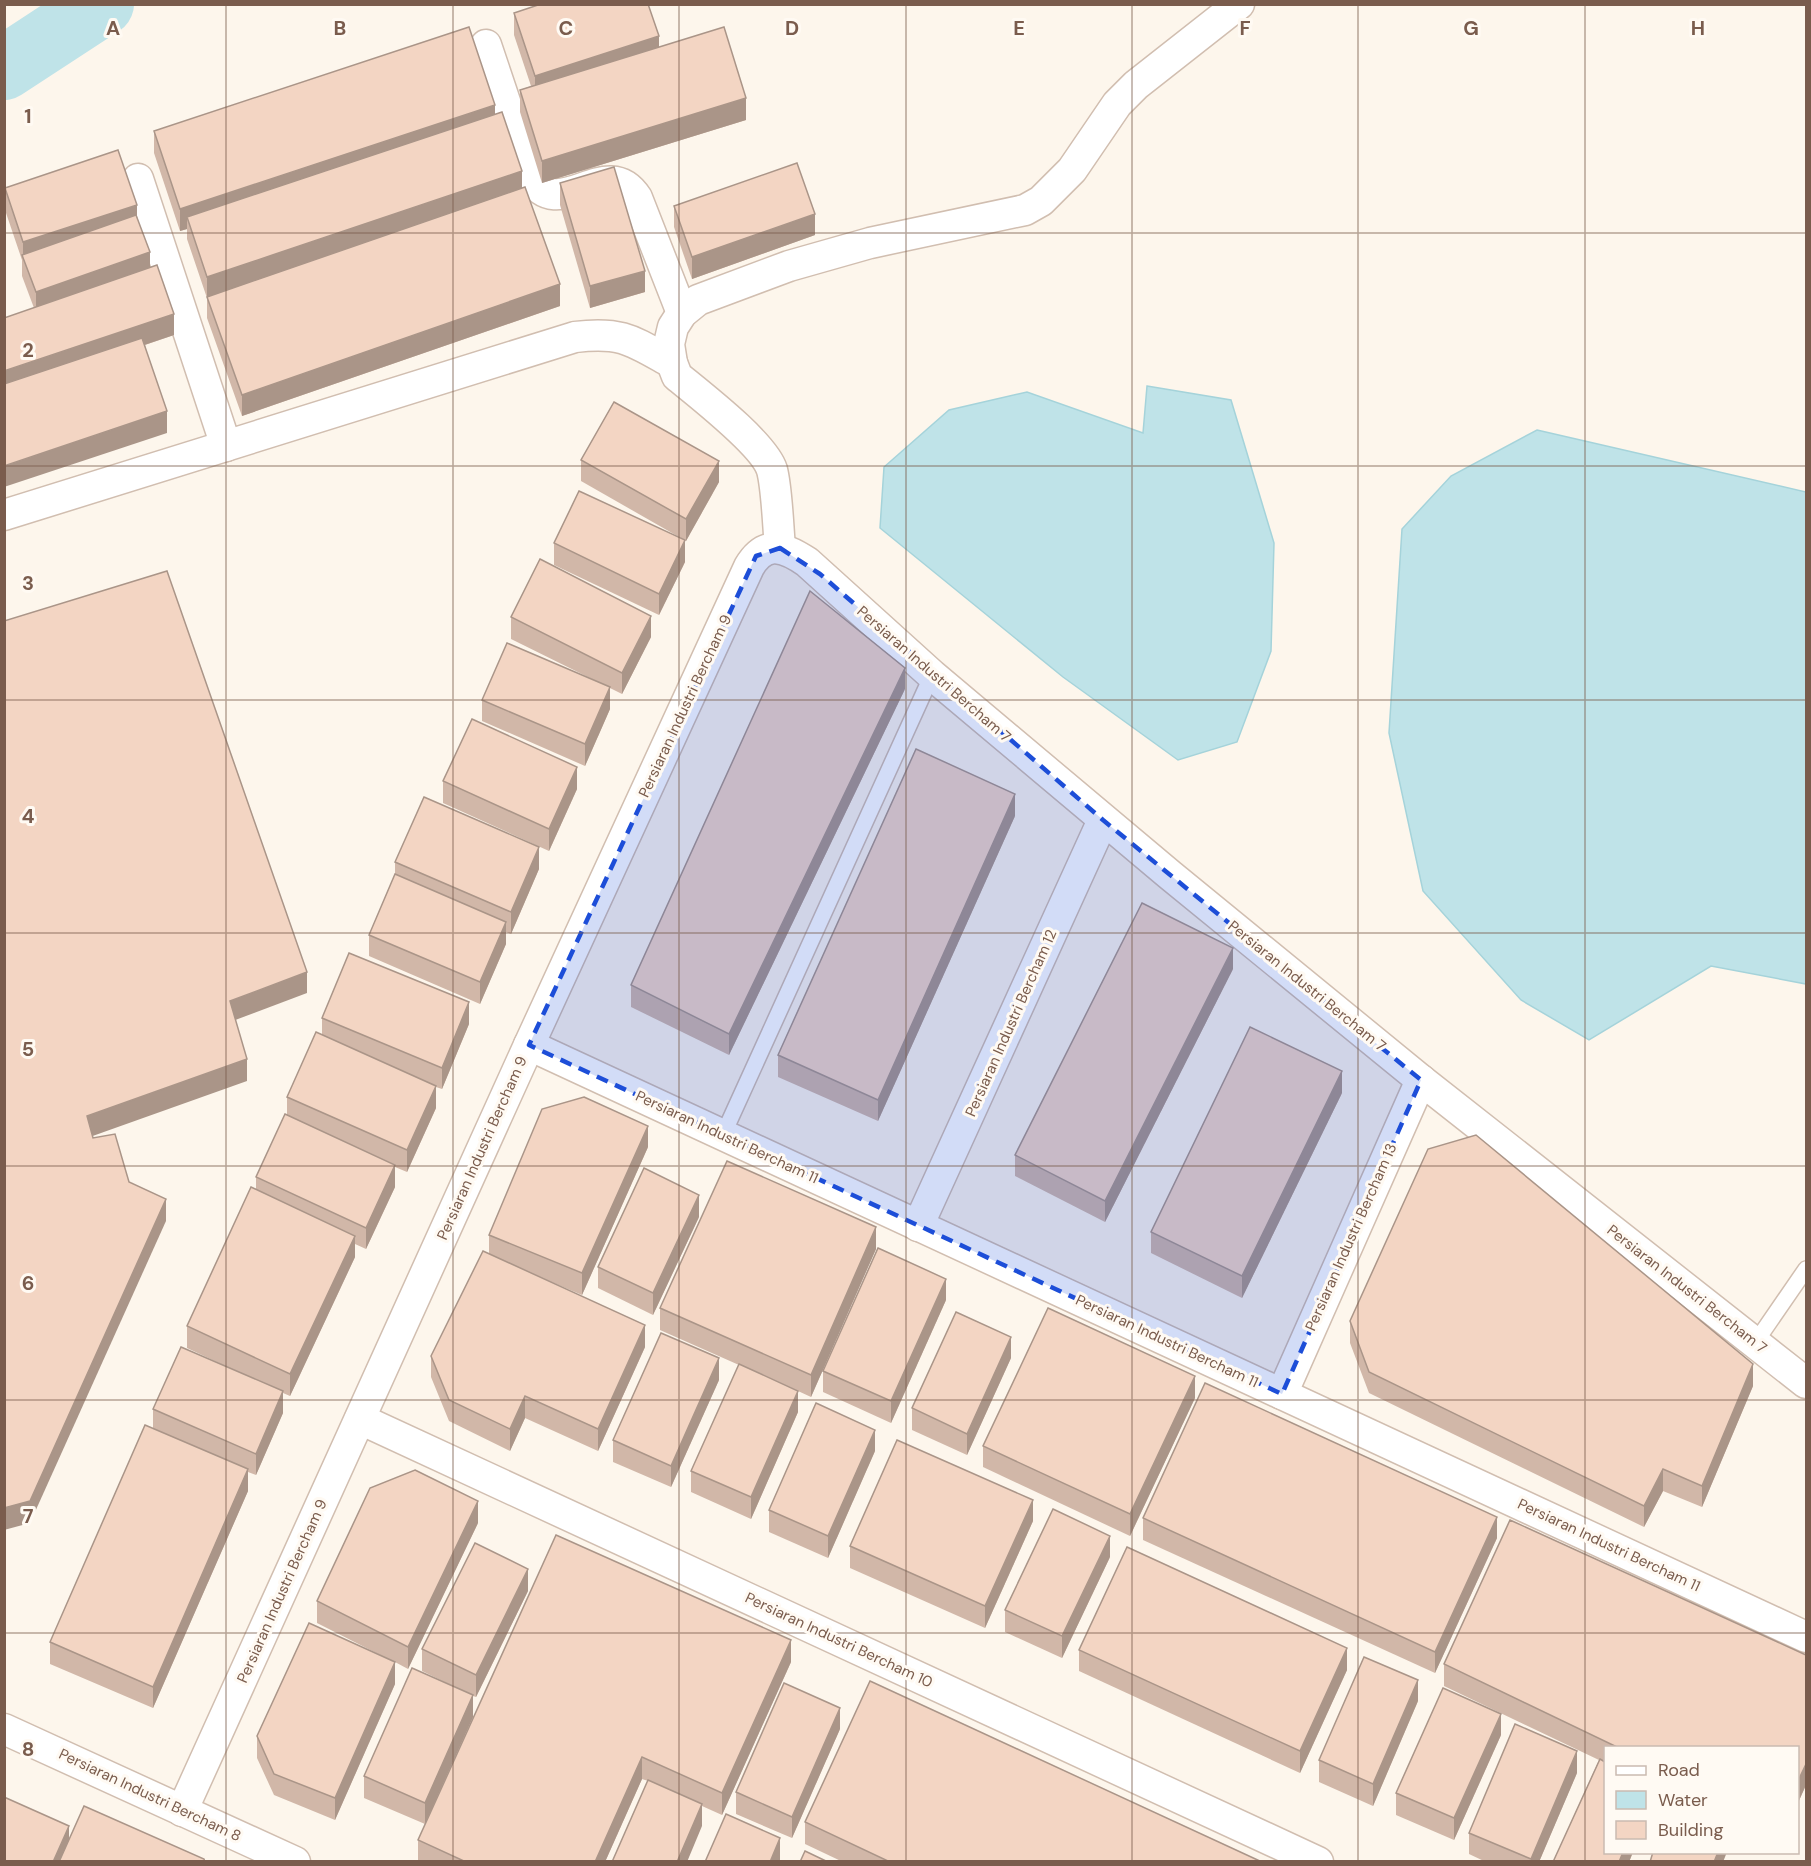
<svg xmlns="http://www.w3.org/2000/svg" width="1811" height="1866" viewBox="0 0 1811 1866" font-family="'DM Sans',sans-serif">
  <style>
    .water { fill: #bfe3e8; stroke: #a5d3da; stroke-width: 1.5 }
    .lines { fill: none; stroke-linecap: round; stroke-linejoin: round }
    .river { stroke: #bfe3e8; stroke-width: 64 }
    .service-casing { stroke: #d1beb0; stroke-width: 18 }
    .minor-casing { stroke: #d1beb0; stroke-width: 33 }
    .service { stroke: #fff; stroke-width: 15 }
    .minor { stroke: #fff; stroke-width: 30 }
    .wall { fill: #d1b7a8 }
    .shaded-wall { fill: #aa9588 }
    .building { fill: #f3d5c3; stroke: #aa9588; stroke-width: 1.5 }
    .marked { fill: #1d4ed8; fill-opacity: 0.2; stroke: #1d4ed8; stroke-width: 4.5; stroke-dasharray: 12 8; stroke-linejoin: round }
    .grid { fill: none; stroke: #7a5c4d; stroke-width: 1.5; stroke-opacity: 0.55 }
    .labels { text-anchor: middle; stroke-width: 6; stroke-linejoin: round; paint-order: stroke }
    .street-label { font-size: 15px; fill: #7a5c4d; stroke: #fffaf3 }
    .grid-label { font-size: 20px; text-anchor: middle; font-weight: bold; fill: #7a5c4d; stroke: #fffaf3; stroke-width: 6; stroke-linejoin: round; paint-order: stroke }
  </style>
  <rect width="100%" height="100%" fill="#fdf6ec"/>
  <g class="water">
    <polygon points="1147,386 1231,400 1274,543 1271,651 1237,742 1178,760 1063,677 880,528 884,467 949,410 1027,392 1143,433"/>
    <polygon points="1537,430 1806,492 1806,984 1711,966 1589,1040 1521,1000 1423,891 1389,733 1402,529 1451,476"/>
  </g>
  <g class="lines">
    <polyline class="river" points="4,68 102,4"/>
    <defs>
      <g id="service">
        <polyline points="723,1135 932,675"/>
        <polyline points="1755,1343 1806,1269"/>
      </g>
      <g id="minor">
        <path d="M486,45L530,176C558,227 606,150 637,198L682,313"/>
        <polyline points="138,179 226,446"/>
        <path d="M4,515L575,337C622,331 633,341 672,363"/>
        <path d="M780,548C778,526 777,489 772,470C764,444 700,395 677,376L672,363L669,344L673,327L682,313L698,300L789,266L870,243L1025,210L1041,201L1072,170L1117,104L1136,85L1239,4"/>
        <polyline points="529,1045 1806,1637"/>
        <polyline points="918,1226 1103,820"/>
        <polyline points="1282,1394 1421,1080"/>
        <polyline points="360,1419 1318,1862"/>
        <polyline points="4,1729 295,1862"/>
        <path d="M182,1811L529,1045L749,567C765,540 783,546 807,562L932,675L1170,875L1421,1080L1806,1383"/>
      </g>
    </defs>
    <use href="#service" class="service-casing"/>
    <use href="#minor" class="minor-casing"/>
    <use href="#service" class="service"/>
    <use href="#minor" class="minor"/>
  </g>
  <g class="wall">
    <polygon points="514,13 659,47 746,120 542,183 520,112 520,90 531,86 514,35"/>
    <polygon points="495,114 522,188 560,306 242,416 207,318 207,298 187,239 187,229 180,231 154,153 154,131"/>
    <polygon points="560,183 645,292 590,308 560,205"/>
    <polygon points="5,188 137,216 150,268 174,335 145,345 167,433 34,308 22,276 22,260 5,210"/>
    <polygon points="674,206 815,235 692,279 674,227"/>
    <polygon points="581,460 719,482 686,541 581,481"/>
    <polygon points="554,543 685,562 659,615 554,565"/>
    <polygon points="511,617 651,637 622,694 610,688 610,709 585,766 482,721 482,700 598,682 511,639"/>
    <polygon points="905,689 729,1055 631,1007 631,985"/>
    <polygon points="443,781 577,789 549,851 443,803"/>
    <polygon points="1015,816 878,1121 778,1077 778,1055"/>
    <polygon points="395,862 539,869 511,934 506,932 506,944 480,1004 369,956 369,935 395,874"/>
    <polygon points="1233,969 1105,1222 1015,1176 1015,1155"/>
    <polygon points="322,1018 469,1024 442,1089 436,1087 436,1108 407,1172 395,1167 395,1187 366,1249 355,1244 355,1257 290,1396 283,1393 283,1413 256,1475 248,1472 248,1491 153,1708 50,1664 50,1642 153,1429 153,1409 236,1371 187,1348 187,1326 256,1190 256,1177 287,1114 287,1097 322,1035"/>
    <polygon points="1342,1093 1242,1298 1151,1253 1151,1232"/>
    <polygon points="648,1147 582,1295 549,1281 645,1347 598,1451 525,1418 510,1451 449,1421 431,1377 431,1356 489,1254 489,1235"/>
    <polygon points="699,1217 653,1315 598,1288 598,1267"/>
    <polygon points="876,1249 811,1397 798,1391 798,1412 751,1519 691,1492 691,1471 739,1365 660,1330 660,1308"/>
    <polygon points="946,1300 891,1423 823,1392 823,1371"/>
    <polygon points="1350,1321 1753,1386 1702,1507 1663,1491 1644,1527 1369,1393 1350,1343"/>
    <polygon points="1011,1358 967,1455 912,1430 912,1408"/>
    <polygon points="719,1380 671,1487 613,1462 613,1440"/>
    <polygon points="1195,1398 1130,1536 983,1467 983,1446"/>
    <polygon points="875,1451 828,1558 769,1532 769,1510"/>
    <polygon points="1143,1518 1497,1538 1435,1673 1143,1540"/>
    <polygon points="1510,1520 1806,1655 1806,1785 1797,1805 1797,1748 1605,1748 1605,1852 1633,1852 1629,1862 1553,1862 1599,1760 1444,1686 1444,1664"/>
    <polygon points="1033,1521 985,1628 850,1568 850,1546"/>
    <polygon points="478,1523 408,1669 395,1662 395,1684 335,1820 274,1795 257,1758 257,1736 394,1662 317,1623 317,1601"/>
    <polygon points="1110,1557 1062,1658 1005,1632 1005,1610"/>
    <polygon points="528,1591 476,1697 473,1696 473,1717 425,1824 364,1798 364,1776 463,1691 422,1671 422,1649"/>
    <polygon points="1079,1650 1347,1670 1300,1773 1079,1671"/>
    <polygon points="791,1662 722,1815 702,1806 702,1826 648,1781 642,1779 605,1862 418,1862 418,1840"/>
    <polygon points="1418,1701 1373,1806 1319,1782 1319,1760"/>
    <polygon points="840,1729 792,1838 736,1814 736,1792"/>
    <polygon points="1501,1735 1454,1840 1396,1815 1396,1793"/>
    <polygon points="1577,1773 1539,1862 1486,1862 1469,1854 1469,1833"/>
    <polygon points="805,1822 1262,1862 843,1862 805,1844"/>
  </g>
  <g class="shaded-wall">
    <polygon points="659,36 659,58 535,98 535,76"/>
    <polygon points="746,98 746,120 542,183 542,161"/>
    <polygon points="495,105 495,126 187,217 187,229 180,231 180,209"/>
    <polygon points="522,171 522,192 207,298 207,277"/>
    <polygon points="137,205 137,226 23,258 23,242"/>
    <polygon points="815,214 815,235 692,279 692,257"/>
    <polygon points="150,252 150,274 36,314 36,292"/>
    <polygon points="645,271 645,292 590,308 590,286"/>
    <polygon points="560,284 560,306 242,416 242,395"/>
    <polygon points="174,314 174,335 4,392 4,371"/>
    <polygon points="167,411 167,433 4,487 4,466"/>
    <polygon points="719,461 719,482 686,541 686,519"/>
    <polygon points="685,540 685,562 659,615 659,594"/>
    <polygon points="651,616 651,637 622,694 622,673"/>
    <polygon points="905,668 905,689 729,1055 729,1034"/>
    <polygon points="610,687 610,709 585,766 585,744"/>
    <polygon points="577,767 577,789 549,851 549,829"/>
    <polygon points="1015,794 1015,816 878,1121 878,1100"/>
    <polygon points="539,847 539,869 511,934 511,912"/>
    <polygon points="506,922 506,944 480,1004 480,982"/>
    <polygon points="1233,948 1233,969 1105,1222 1105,1201"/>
    <polygon points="307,972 307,993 230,1022 230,1001"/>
    <polygon points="469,1002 469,1024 442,1089 442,1068"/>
    <polygon points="247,1059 247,1081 87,1138 87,1116"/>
    <polygon points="1342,1071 1342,1093 1242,1298 1242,1276"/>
    <polygon points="436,1086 436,1108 407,1172 407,1150"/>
    <polygon points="648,1126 648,1147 582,1295 582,1273"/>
    <polygon points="395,1165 395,1187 366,1249 366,1228"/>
    <polygon points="699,1195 699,1217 653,1315 653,1293"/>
    <polygon points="166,1199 166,1221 30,1523 4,1530 4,1508"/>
    <polygon points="876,1227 876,1249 811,1397 811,1375"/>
    <polygon points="355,1236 355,1257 290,1396 290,1374"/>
    <polygon points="946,1279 946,1300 891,1423 891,1401"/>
    <polygon points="645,1325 645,1347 598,1451 598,1429"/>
    <polygon points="1011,1337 1011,1358 967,1455 967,1434"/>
    <polygon points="719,1358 719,1380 671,1487 671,1466"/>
    <polygon points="1753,1364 1753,1386 1702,1507 1702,1486"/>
    <polygon points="1195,1376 1195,1398 1130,1536 1130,1514"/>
    <polygon points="283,1391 283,1413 256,1475 256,1454"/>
    <polygon points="798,1391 798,1412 751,1519 751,1497"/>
    <polygon points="525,1396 525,1418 510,1451 510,1429"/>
    <polygon points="875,1430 875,1451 828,1558 828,1536"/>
    <polygon points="248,1469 248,1491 153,1708 153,1687"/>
    <polygon points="1663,1469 1663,1491 1644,1527 1644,1506"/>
    <polygon points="1033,1500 1033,1521 985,1628 985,1606"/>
    <polygon points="478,1501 478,1523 408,1669 408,1647"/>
    <polygon points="1497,1517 1497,1538 1435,1673 1435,1652"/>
    <polygon points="1110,1536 1110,1557 1062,1658 1062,1636"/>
    <polygon points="528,1569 528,1591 476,1697 476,1675"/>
    <polygon points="791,1640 791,1662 722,1815 722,1793"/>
    <polygon points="1347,1648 1347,1670 1300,1773 1300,1751"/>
    <polygon points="395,1662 395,1684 335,1820 335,1798"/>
    <polygon points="1418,1680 1418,1701 1373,1806 1373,1784"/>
    <polygon points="473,1695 473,1717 425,1824 425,1803"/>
    <polygon points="840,1708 840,1729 792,1838 792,1817"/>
    <polygon points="1501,1714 1501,1735 1454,1840 1454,1818"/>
    <polygon points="1577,1751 1577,1773 1539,1862 1531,1862 1531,1859"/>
    <polygon points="642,1757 642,1779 605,1862 595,1862"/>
    <polygon points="1806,1764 1806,1785 1797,1805 1797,1783"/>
    <polygon points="702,1804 702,1826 687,1862 677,1862"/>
    <polygon points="69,1826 69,1848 63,1862 53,1862"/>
    <polygon points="780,1838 780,1860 779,1862 770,1862"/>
    <polygon points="1623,1852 1633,1852 1629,1862 1619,1862"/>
    <polygon points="1718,1852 1727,1852 1723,1862 1714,1862"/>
  </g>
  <g class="building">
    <polygon points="541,4 648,4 659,36 535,76 514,13"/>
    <polygon points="469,27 495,105 180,209 154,131"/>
    <polygon points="724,27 746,98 542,161 520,90"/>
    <polygon points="502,112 522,171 207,277 187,217"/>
    <polygon points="118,150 137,205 23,242 5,188"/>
    <polygon points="797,163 815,214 692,257 674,206"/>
    <polygon points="614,167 645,271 590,286 560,183"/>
    <polygon points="525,187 560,284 242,395 207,297"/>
    <polygon points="136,215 150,252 36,292 22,255"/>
    <polygon points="157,265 174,314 4,371 4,318"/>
    <polygon points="142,338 167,411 4,466 4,384"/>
    <polygon points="614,402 719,461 686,519 581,460"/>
    <polygon points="579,491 685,540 659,594 554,543"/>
    <polygon points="540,559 651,616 622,673 511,617"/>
    <polygon points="167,571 307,972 230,1001 247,1059 87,1116 93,1138 115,1134 129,1182 166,1199 30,1501 4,1508 4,621"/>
    <polygon points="810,591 905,668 729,1034 631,985"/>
    <polygon points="507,643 610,687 585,744 482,700"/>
    <polygon points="472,719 577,767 549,829 443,781"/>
    <polygon points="916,749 1015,794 878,1100 778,1055"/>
    <polygon points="424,797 539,847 511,912 395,862"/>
    <polygon points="395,874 506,922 480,982 369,935"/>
    <polygon points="1142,903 1233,948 1105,1201 1015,1155"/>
    <polygon points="349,953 469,1002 442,1068 322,1018"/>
    <polygon points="1250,1027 1342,1071 1242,1276 1151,1232"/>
    <polygon points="316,1032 436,1086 407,1150 287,1097"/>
    <polygon points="584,1097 648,1126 582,1273 489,1235 542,1109"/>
    <polygon points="285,1114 395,1165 366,1228 256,1177"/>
    <polygon points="1476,1135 1753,1364 1702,1486 1663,1469 1644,1506 1369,1372 1350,1321 1428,1149"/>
    <polygon points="727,1161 876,1227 811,1375 660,1308"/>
    <polygon points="644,1168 699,1195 653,1293 598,1267"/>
    <polygon points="251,1187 355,1236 290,1374 187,1326"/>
    <polygon points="878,1248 946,1279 891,1401 823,1371"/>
    <polygon points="483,1251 645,1325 598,1429 525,1396 510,1429 449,1400 431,1356"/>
    <polygon points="1048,1308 1195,1376 1130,1514 983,1446"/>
    <polygon points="956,1312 1011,1337 967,1434 912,1408"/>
    <polygon points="661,1333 719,1358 671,1466 613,1440"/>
    <polygon points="181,1347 283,1391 256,1454 153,1409"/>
    <polygon points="739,1364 798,1391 751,1497 691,1471"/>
    <polygon points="1205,1383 1497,1517 1435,1652 1143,1518"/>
    <polygon points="816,1403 875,1430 828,1536 769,1510"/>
    <polygon points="145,1425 248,1469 153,1687 50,1642"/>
    <polygon points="897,1440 1033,1500 985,1606 850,1546"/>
    <polygon points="415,1470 478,1501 408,1647 317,1601 370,1488"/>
    <polygon points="1053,1509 1110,1536 1062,1636 1005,1610"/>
    <polygon points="1510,1520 1806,1655 1806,1764 1797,1783 1797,1748 1619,1748 1444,1664"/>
    <polygon points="556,1535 791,1640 722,1793 642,1757 595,1862 466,1862 418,1840"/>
    <polygon points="475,1543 528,1569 476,1675 422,1649"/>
    <polygon points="1127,1547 1347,1648 1300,1751 1079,1650"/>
    <polygon points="309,1623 395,1662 335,1798 274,1774 257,1736"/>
    <polygon points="1364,1657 1418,1680 1373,1784 1319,1760"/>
    <polygon points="412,1668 473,1695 425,1803 364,1776"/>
    <polygon points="870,1681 1262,1862 890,1862 805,1822"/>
    <polygon points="784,1683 840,1708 792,1817 736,1792"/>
    <polygon points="1443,1688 1501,1714 1454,1818 1396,1793"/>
    <polygon points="1515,1724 1577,1751 1531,1859 1469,1833"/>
    <polygon points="1600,1759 1605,1762 1605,1852 1623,1852 1619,1862 1553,1862"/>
    <polygon points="648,1780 702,1804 677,1862 612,1862"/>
    <polygon points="4,1797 69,1826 53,1862 4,1862"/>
    <polygon points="84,1806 204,1859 205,1862 59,1862"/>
    <polygon points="726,1814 780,1838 770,1862 705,1862"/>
    <polygon points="805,1851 828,1862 800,1862"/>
    <polygon points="1653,1852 1718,1852 1714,1862 1650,1862"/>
  </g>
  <path class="marked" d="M780,548L820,574L1103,820L1421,1080L1282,1394L529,1045L756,556Z"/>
  <path class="grid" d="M226,4V1862M453,4V1862M679,4V1862M906,4V1862M1132,4V1862M1358,4V1862M1585,4V1862M4,233H1806M4,466H1806M4,700H1806M4,933H1806M4,1166H1806M4,1400H1806M4,1633H1806"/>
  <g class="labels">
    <g class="street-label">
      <text transform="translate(934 674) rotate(41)" y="5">Persiaran Industri Bercham 7</text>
      <text transform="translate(685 706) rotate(-65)" y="5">Persiaran Industri Bercham 9</text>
      <text transform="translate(1307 986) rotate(39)" y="5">Persiaran Industri Bercham 7</text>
      <text transform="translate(1011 1023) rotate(-66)" y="5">Persiaran Industri Bercham 12</text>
      <text transform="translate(727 1137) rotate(25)" y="5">Persiaran Industri Bercham 11</text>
      <text transform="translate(482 1148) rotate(-66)" y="5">Persiaran Industri Bercham 9</text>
      <text transform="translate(1351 1237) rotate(-66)" y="5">Persiaran Industri Bercham 13</text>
      <text transform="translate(1687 1289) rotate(38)" y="5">Persiaran Industri Bercham 7</text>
      <text transform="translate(1167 1341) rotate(25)" y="5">Persiaran Industri Bercham 11</text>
      <text transform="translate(1609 1545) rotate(25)" y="5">Persiaran Industri Bercham 11</text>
      <text transform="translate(282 1591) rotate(-66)" y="5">Persiaran Industri Bercham 9</text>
      <text transform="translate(839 1640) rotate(25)" y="5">Persiaran Industri Bercham 10</text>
      <text transform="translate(150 1795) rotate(25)" y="5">Persiaran Industri Bercham 8</text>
    </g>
  </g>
  <g class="grid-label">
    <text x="113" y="35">A</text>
    <text x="340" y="35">B</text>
    <text x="566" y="35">C</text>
    <text x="792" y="35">D</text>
    <text x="1019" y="35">E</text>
    <text x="1245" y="35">F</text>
    <text x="1471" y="35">G</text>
    <text x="1698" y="35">H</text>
    <text x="28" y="123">1</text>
    <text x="28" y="357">2</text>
    <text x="28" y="590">3</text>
    <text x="28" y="823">4</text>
    <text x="28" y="1056">5</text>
    <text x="28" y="1290">6</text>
    <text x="28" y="1523">7</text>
    <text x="28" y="1756">8</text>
  </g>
  <rect width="1811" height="1866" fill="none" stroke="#7a5c4d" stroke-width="12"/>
  <rect x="1604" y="1746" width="195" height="108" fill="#fffaf3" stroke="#cabbb1" stroke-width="1.5"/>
  <rect x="1616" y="1766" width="30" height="9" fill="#ffffff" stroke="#cabbb1" stroke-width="1.5"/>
  <text x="1658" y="1776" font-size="18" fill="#7a5c4d">Road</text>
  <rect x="1616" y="1791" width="30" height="18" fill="#bfe3e8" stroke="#cabbb1" stroke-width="1.5"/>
  <text x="1658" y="1806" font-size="18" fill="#7a5c4d">Water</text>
  <rect x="1616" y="1821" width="30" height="18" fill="#f3d5c3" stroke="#cabbb1" stroke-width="1.5"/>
  <text x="1658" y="1836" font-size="18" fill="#7a5c4d">Building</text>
</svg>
